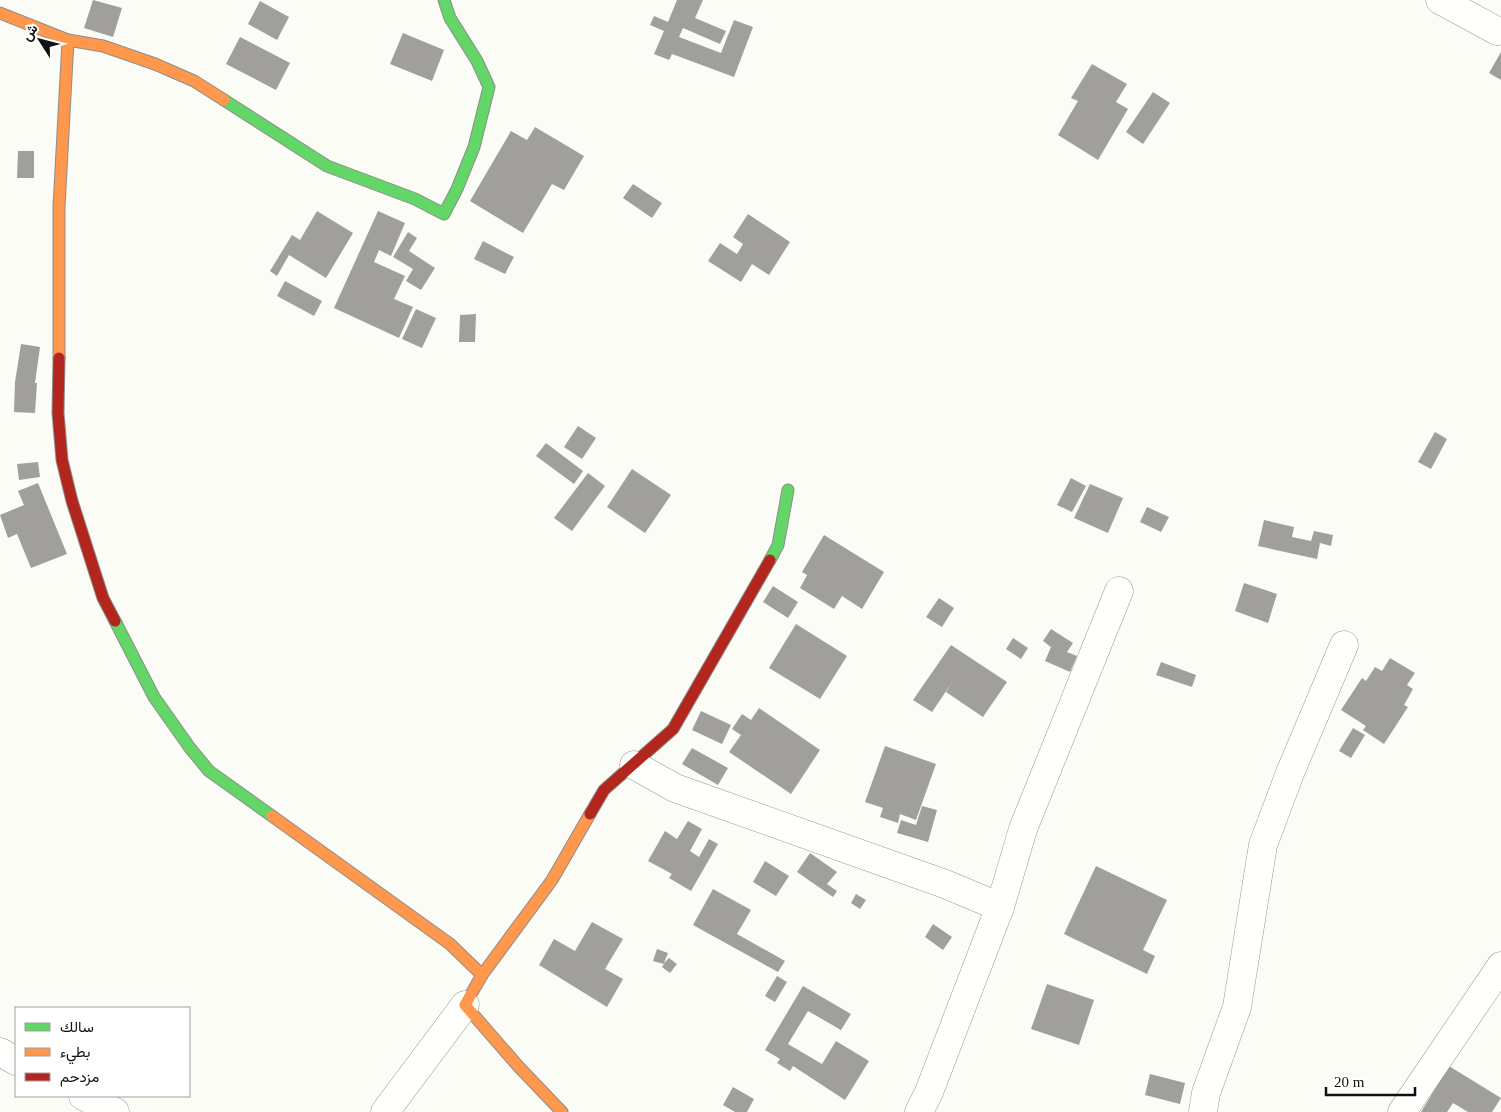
<svg xmlns="http://www.w3.org/2000/svg" width="1501" height="1112" viewBox="0 0 1501 1112" font-family="'Times New Roman',Vazirmatn,serif">
  <style>
    .building { fill: #a09f9c }
    .lines { fill: none; stroke-linecap: round; stroke-linejoin: round }
    .street-casing { stroke: #979795; stroke-width: 29 }
    .fast-casing { stroke: #8d8d8b; stroke-width: 13 }
    .slow-casing { stroke: #8d8d8b; stroke-width: 13 }
    .jam-casing { stroke: #8d8d8b; stroke-width: 13 }
    .street { stroke: #fffffe; stroke-width: 28 }
    .fast { stroke: #63d668; stroke-width: 11 }
    .slow { stroke: #ff974d; stroke-width: 11 }
    .jam { stroke: #b3261e; stroke-width: 11 }
  </style>
  <rect width="100%" height="100%" fill="#fcfcf7"/>
  <g class="building">
    <polygon points="93,0 122,8 113,37 84,28"/>
    <polygon points="677,0 703,0 695,18 726,31 720,44 683,28 679,37 721,53 734,20 753,27 734,77 672,54 669,60 654,54 664,31 650,25 654,16 668,22"/>
    <polygon points="260,1 289,17 277,40 248,24"/>
    <polygon points="403,33 444,50 432,81 390,64"/>
    <polygon points="240,37 290,63 276,90 226,64"/>
    <polygon points="1501,52 1501,80 1489,73"/>
    <polygon points="1092,64 1127,84 1116,102 1128,109 1098,160 1058,135 1078,101 1071,98"/>
    <polygon points="1153,92 1170,103 1143,144 1126,132"/>
    <polygon points="535,127 584,156 564,190 552,184 523,233 470,201 511,131 527,140"/>
    <polygon points="18,151 34,151 34,178 17,178"/>
    <polygon points="633,184 662,203 652,218 623,198"/>
    <polygon points="317,211 353,233 326,278 289,255 277,276 270,271 292,235 300,240"/>
    <polygon points="378,211 405,223 391,256 379,250 374,262 405,276 394,299 413,307 399,338 334,308"/>
    <polygon points="748,214 790,242 769,275 752,264 741,282 708,261 720,243 737,254 743,244 733,237"/>
    <polygon points="408,232 417,238 409,251 435,268 421,290 406,281 413,269 393,257"/>
    <polygon points="483,241 514,257 505,274 474,259"/>
    <polygon points="285,281 322,301 314,316 277,296"/>
    <polygon points="416,309 436,318 422,348 402,339"/>
    <polygon points="476,314 475,342 459,342 460,315"/>
    <polygon points="21,344 40,347 35,383 37,383 35,413 14,412 15,382"/>
    <polygon points="578,426 596,438 582,459 564,447"/>
    <polygon points="1435,432 1447,439 1431,469 1418,462"/>
    <polygon points="546,443 583,471 574,484 536,456"/>
    <polygon points="38,462 40,477 19,480 17,464"/>
    <polygon points="632,469 671,495 645,533 607,507"/>
    <polygon points="588,473 605,486 572,531 554,518"/>
    <polygon points="1071,478 1086,486 1072,512 1057,505"/>
    <polygon points="38,483 67,554 31,568 17,534 8,538 0,515 24,505 18,491"/>
    <polygon points="1090,484 1123,498 1108,533 1074,518"/>
    <polygon points="1147,507 1169,517 1161,532 1140,522"/>
    <polygon points="1264,520 1294,527 1292,537 1311,541 1314,531 1333,535 1331,546 1320,543 1317,559 1258,546"/>
    <polygon points="824,535 884,572 862,609 842,596 834,609 800,588 807,575 802,572"/>
    <polygon points="1244,583 1277,594 1268,623 1235,611"/>
    <polygon points="773,586 798,602 788,618 763,602"/>
    <polygon points="939,598 954,608 942,627 926,617"/>
    <polygon points="796,624 847,656 820,699 769,668"/>
    <polygon points="1051,629 1073,643 1067,652 1077,656 1070,672 1045,661 1051,647 1043,641"/>
    <polygon points="1013,638 1028,648 1021,659 1006,649"/>
    <polygon points="951,645 1007,682 983,717 946,692 953,681 932,712 913,700"/>
    <polygon points="1390,658 1415,673 1407,685 1413,689 1404,705 1408,707 1384,744 1363,730 1366,726 1341,710 1362,678 1366,681 1375,667 1382,671"/>
    <polygon points="1161,662 1196,675 1192,687 1156,675"/>
    <polygon points="759,708 820,750 791,794 729,752 741,735 732,729 742,714 751,720"/>
    <polygon points="701,711 731,725 722,744 692,730"/>
    <polygon points="1353,728 1365,735 1351,758 1339,751"/>
    <polygon points="885,746 936,764 916,820 900,814 898,823 880,817 883,808 865,802"/>
    <polygon points="692,748 728,768 718,785 682,764"/>
    <polygon points="922,806 937,810 928,842 897,833 901,820 916,825"/>
    <polygon points="688,821 702,829 690,851 699,857 709,839 718,844 691,891 669,878 672,874 648,861 665,831 677,839"/>
    <polygon points="810,853 837,872 827,884 837,891 833,897 797,872"/>
    <polygon points="765,861 789,876 776,896 753,882"/>
    <polygon points="1096,866 1167,900 1143,950 1155,956 1147,974 1064,934"/>
    <polygon points="713,889 751,910 737,934 785,961 778,972 693,925"/>
    <polygon points="856,894 866,900 860,909 851,903"/>
    <polygon points="592,922 623,939 605,969 623,979 607,1007 539,965 554,939 575,951"/>
    <polygon points="933,924 952,937 943,950 925,937"/>
    <polygon points="657,949 668,953 664,963 669,958 677,964 670,973 662,967 664,964 653,961"/>
    <polygon points="777,976 787,982 775,1002 765,996"/>
    <polygon points="1047,984 1094,1000 1079,1045 1031,1029"/>
    <polygon points="803,986 851,1014 841,1030 808,1011 788,1044 822,1064 836,1041 869,1061 845,1100 793,1066 790,1071 777,1063 780,1059 765,1050"/>
    <polygon points="1449,1066 1501,1098 1492,1112 1468,1112 1453,1103 1447,1112 1421,1112"/>
    <polygon points="1150,1074 1185,1083 1180,1104 1145,1095"/>
    <polygon points="733,1087 754,1099 747,1112 735,1112 723,1105"/>
  </g>
  <g class="lines">
    <defs>
      <g id="street">
        <polyline points="1440,0 1497,31"/>
        <polyline points="634,765 675,788 945,884 1000,907"/>
        <polyline points="0,1052 16,1061"/>
        <polyline points="83,1096 115,1112"/>
        <polyline points="385,1112 465,1005"/>
        <polyline points="919,1112 929,1092 1000,907 1023,829 1119,591"/>
        <polyline points="1203,1112 1206,1093 1237,1007 1263,845 1290,773 1344,645"/>
        <polyline points="1402,1112 1501,966"/>
      </g>
      <g id="fast">
        <polyline points="224,100 327,166 415,199 444,214 457,189 474,147 489,87 477,61 450,18 444,0"/>
        <polyline points="770,560 778,545 788,490"/>
        <polyline points="115,621 154,697 190,748 209,771 272,816"/>
      </g>
      <g id="slow">
        <polyline points="0,13 68,40 103,46 155,64 194,81 224,100"/>
        <polyline points="59,358 59,207 68,40"/>
        <polyline points="272,816 450,944 482,975"/>
        <polyline points="562,1112 518,1066 465,1005 482,975 552,880 590,814"/>
      </g>
      <g id="jam">
        <polyline points="59,358 58,413 62,460 72,501 103,598 115,621"/>
        <polyline points="590,814 604,790 673,729 770,560"/>
      </g>
    </defs>
    <use href="#street" class="street-casing"/>
    <use href="#fast" class="fast-casing"/>
    <use href="#slow" class="slow-casing"/>
    <use href="#jam" class="jam-casing"/>
    <use href="#street" class="street"/>
    <use href="#fast" class="fast"/>
    <use href="#slow" class="slow"/>
    <use href="#jam" class="jam"/>
  </g>
  <rect x="15" y="1007" width="175" height="90" fill="#ffffff" stroke="#a0a0a0"/>
  <rect x="25" y="1023" width="25" height="8" fill="#63d668" stroke="#a0a0a0"/>
  <text x="60" y="1032" font-size="15" fill="#111111">سالك</text>
  <rect x="25" y="1048" width="25" height="8" fill="#ff974d" stroke="#a0a0a0"/>
  <text x="60" y="1057" font-size="15" fill="#111111">بطيء</text>
  <rect x="25" y="1073" width="25" height="8" fill="#b3261e" stroke="#a0a0a0"/>
  <text x="60" y="1082" font-size="15" fill="#111111">مزدحم</text>
  <g transform="translate(40 40) rotate(306)" stroke="#ffffff" stroke-width="4" paint-order="stroke">
  <path d="M0-4L9 19L0 12L-9 19Z" fill="#111111"/>
  <text y="-8" font-size="14" font-weight="bold" text-anchor="middle" fill="#111111">ش</text>
  </g>
  <path d="M1326 1087v8h89v-8" fill="none" stroke="#111111" stroke-width="2.5"/>
  <text x="1334" y="1087" font-size="15" fill="#111111" stroke="#ffffff" stroke-width="4" paint-order="stroke">20 m</text>
</svg>
